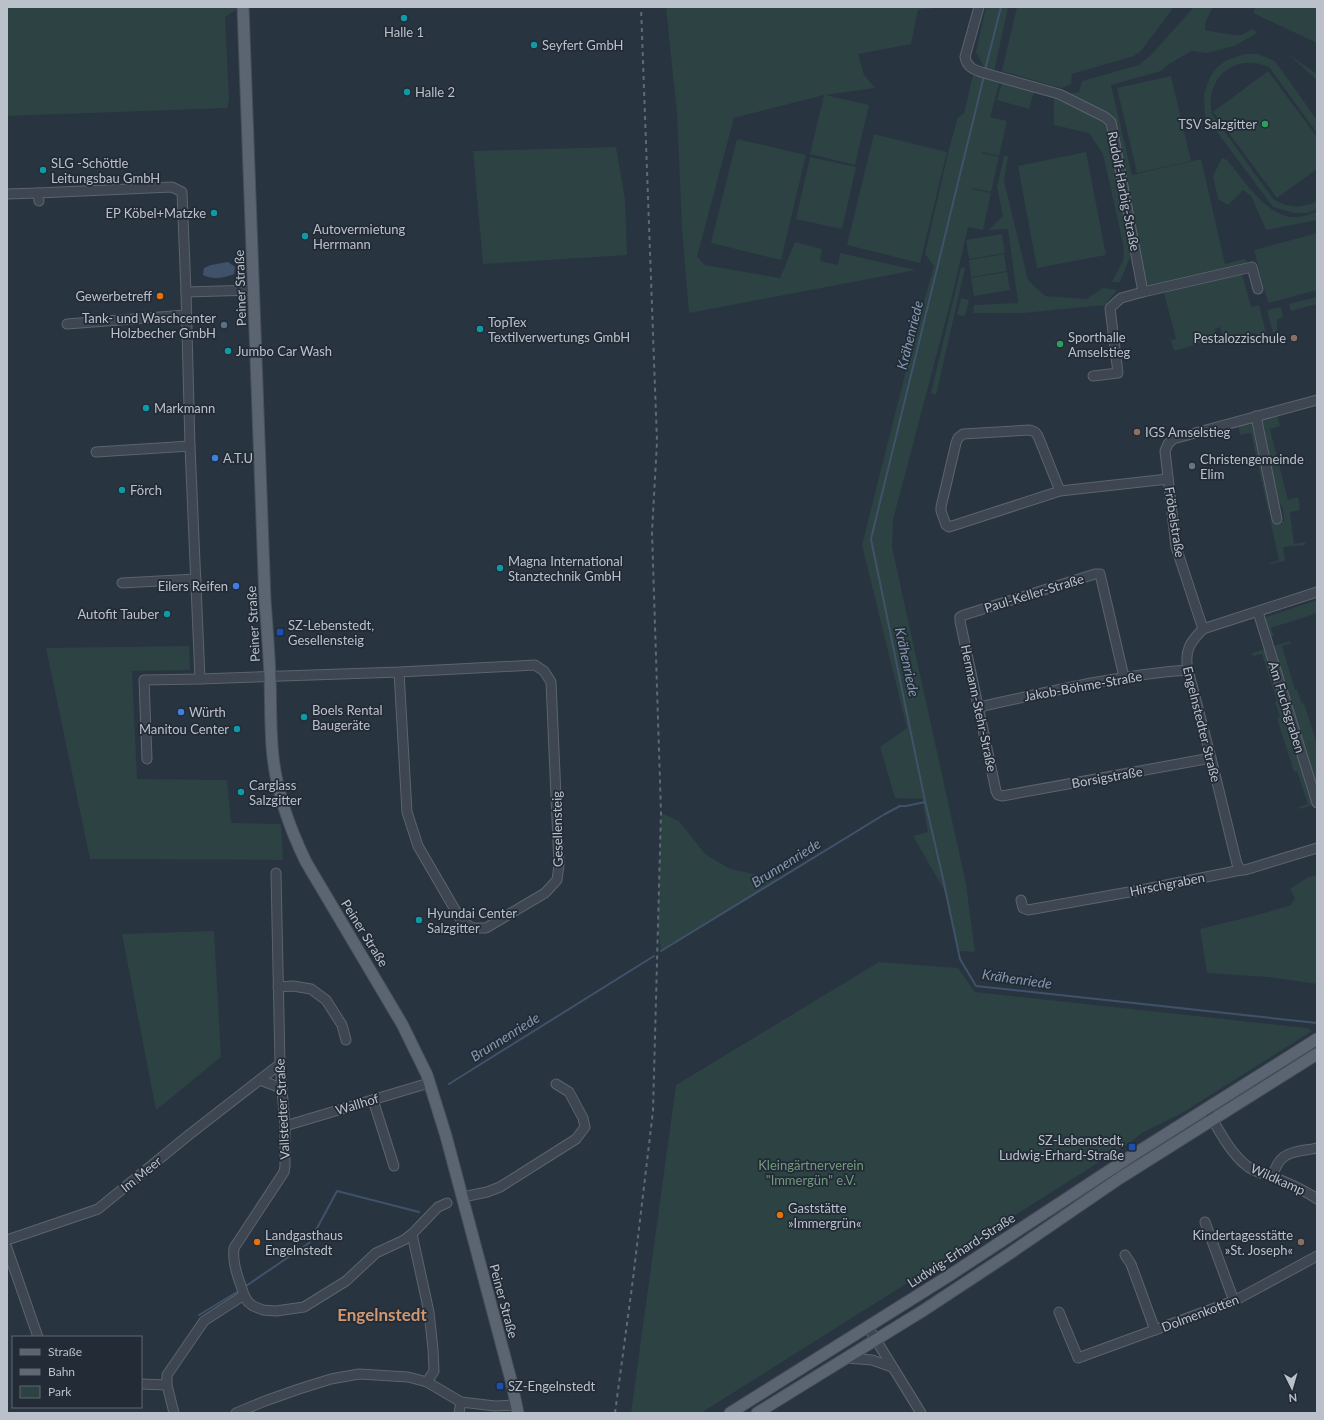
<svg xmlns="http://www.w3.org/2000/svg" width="1324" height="1420" viewBox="0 0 1324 1420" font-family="Lato,sans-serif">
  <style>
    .green { fill: #2c4243 }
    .water { fill: #405269 }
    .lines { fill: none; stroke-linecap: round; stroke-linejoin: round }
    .stream { stroke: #405269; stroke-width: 2 }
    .minor-casing { stroke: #5b646e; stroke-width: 11 }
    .major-casing { stroke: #474f5a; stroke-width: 13 }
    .minor { stroke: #3d4651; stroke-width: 9 }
    .major { stroke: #5b6571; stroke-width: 11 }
    .rail { stroke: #5f6a78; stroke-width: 2; stroke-dasharray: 4 4; stroke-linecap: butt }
    .culture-dot { fill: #0f9aa8; stroke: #222b36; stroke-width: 1.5 }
    .leisure-dot { fill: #2e9e5b; stroke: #222b36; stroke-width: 1.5 }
    .food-dot { fill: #e8710a; stroke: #222b36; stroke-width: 1.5 }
    .service-dot { fill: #5c6f8a; stroke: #222b36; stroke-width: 1.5 }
    .education-dot { fill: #8d6e63; stroke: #222b36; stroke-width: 1.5 }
    .shop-dot { fill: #3f7fe0; stroke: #222b36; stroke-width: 1.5 }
    .worship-dot { fill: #6b7280; stroke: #222b36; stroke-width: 1.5 }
    .transit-dot { fill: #1a4fb4; stroke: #222b36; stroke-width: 1.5 }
    .labels { text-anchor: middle; stroke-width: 3.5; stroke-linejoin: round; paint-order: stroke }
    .poi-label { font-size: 13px; fill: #bac1cb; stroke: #222b36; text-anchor: start }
    .street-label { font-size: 13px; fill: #bac1cb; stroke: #222b36 }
    .park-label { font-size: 13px; fill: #739a7b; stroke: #222b36 }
    .water-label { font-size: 14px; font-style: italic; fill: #8498b0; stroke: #222b36 }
    .district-label { font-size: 17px; font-weight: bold; fill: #cf9871; stroke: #222b36 }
  </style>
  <rect width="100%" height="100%" fill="#293441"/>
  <g class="green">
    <polygon points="7,7 236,7 236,10 225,17 229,100 227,108 7,116"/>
    <polygon points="666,7 944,7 918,10 911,44 858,54 864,75 875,88 825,95 869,105 855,165 810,154 824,95 734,118 697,257 705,265 780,278 795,242 822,249 820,261 838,265 840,253 916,270 689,313 682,228 677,114"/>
    <polygon points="986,7 1008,7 994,72 984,67 976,52"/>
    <polygon points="1017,7 1174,7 1141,51 1134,56 1072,74 1071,84 1061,88 1002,71"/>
    <path d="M1194,7H1213L1205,23V30C1208,31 1238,36 1241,35C1245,33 1249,31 1253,29L1257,33L1234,46L1207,53L1192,51L1167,65L1161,71L1111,85L1132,175L1201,159L1225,264L1245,259L1248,265L1150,289L1145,282L1114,121L1069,94L1079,92L1082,81L1139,65L1151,55Z"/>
    <polygon points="1256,7 1317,7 1317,43 1253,13"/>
    <path d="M1245,54H1258L1275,61L1317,120V133L1269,67C1235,52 1204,78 1212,114L1273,199C1287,208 1302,209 1317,201V209L1307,213H1294L1273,207L1205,116L1204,94L1210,77L1217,67L1227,60Z"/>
    <polygon points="1288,54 1317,74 1317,80"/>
    <polygon points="1268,71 1317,137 1317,169 1277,198 1213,112"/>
    <polygon points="973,75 1000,81 990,117 1007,121 999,156 982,152 981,153 999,157 991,192 973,188 972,189 991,193 983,230 968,227 952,296 893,520 892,547 966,884 975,952 958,951 947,895 913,836 928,832 922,799 895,798 880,747 907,728 862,545 920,315 934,266 925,254 949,149 958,117 964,114"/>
    <polygon points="1171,76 1191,161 1137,173 1117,88"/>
    <polygon points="1002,82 1034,92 1029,109 997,100"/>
    <polygon points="1054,98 1100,119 1108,126 1130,257 1120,282 1112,282 1123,261 1124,248 1103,154 1089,133 1054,125"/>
    <polygon points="874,134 947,152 920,263 847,245"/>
    <polygon points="737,139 806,155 781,260 711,243"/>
    <polygon points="616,147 625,200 627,255 483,264 473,151"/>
    <polygon points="1086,152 1106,255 1037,268 1018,166"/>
    <polygon points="1004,156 1008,156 1004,181 1028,280 1045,296 1086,299 1103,288 1117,290 1105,305 1024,313 973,313 974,305 1018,303 1008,229 989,230 1003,216 997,187"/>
    <polygon points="810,157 856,167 842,229 796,219"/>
    <path d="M1222,158L1227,160C1243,179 1266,216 1293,217C1300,218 1310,214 1317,212V220L1266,230L1251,196L1243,190L1228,205L1218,199L1213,176Z"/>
    <polygon points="1317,233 1317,290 1268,303 1254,250"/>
    <polygon points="1002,234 1005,253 969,259 966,240"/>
    <polygon points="1004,254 1007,271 971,277 969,260"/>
    <polygon points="961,267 965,268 936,395 931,393"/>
    <polygon points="1007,272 1010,290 974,296 971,278"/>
    <polygon points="1242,274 1251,307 1259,305 1266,333 1260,335 1254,333 1225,341 1220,327 1215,329 1217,338 1174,351 1171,340 1176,339 1164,293"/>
    <polygon points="1317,297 1317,304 1291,311 1289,304"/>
    <polygon points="961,298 969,300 965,316 957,315"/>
    <polygon points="1281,307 1283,317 1277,320 1277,330 1273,333 1267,310"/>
    <polygon points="1277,415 1280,426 1270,429 1288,500 1298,497 1300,510 1290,512 1294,544 1305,542 1305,545 1283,547 1285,561 1270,564 1269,563 1279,560 1251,433 1240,435 1238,425 1251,422 1253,424 1270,504 1269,511 1271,522 1284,521 1283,509 1279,502 1262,421 1263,419"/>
    <polygon points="1317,600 1317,613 1271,628 1274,636 1271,637 1265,620 1266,617"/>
    <polygon points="1290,641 1291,643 1282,646 1295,690 1297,689 1302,704 1304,703 1317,744 1317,787 1274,646"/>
    <polygon points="189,646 190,670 132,671 137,779 227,780 231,823 281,824 283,860 90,859 46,648"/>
    <polygon points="1265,649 1313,805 1300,809 1299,807 1308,804 1297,771 1294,772 1277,718 1280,717 1275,702 1277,701 1262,654 1253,656 1252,653"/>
    <polygon points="661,813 679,821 705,854 730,869 779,879 661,951 658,926"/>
    <polygon points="1317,875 1317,984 1268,977 1207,973 1200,929 1261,914 1291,905 1295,898 1290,889 1308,877"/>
    <polygon points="214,931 221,1057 156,1110 122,934"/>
    <polygon points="879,962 958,968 975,992 1307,1028 1312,1031 1182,1113 1142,1133 1128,1144 701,1413 631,1413 676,1085"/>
  </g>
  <path class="water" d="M228,262L235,267L234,274C225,278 212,280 203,275L204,268L211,265Z"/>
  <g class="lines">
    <g class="stream">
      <polyline points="985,70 1001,7"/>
      <polyline points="984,76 871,539 925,801 942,874 960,959 976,986 1317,1023"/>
      <polyline points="661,951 885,814 900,806 906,806 925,802"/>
      <polyline points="449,1084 654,956"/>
      <polyline points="246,1286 309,1243 337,1191 419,1212"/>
      <polyline points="199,1315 237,1292"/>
    </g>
    <defs>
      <g id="minor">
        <path d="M979,7L965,57C967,68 975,70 984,73L1059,94L1105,117L1111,122L1143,292L1252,267L1258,289"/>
        <polyline points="7,194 38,193"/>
        <polyline points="39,201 38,193 172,187 182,192 186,292 254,290"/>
        <polyline points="186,292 190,446 200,679 399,672 535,665 544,671 551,682 559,865 557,880 545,893 486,928 472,928 461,920 418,846 407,812 399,672"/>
        <polyline points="67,324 186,315"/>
        <polyline points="1093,376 1118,373 1110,308 1121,298 1143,292"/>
        <polyline points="1256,416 1277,519"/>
        <polyline points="96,452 190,446"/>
        <polyline points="1060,491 1038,436 1035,432 1030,430 963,434 958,438 956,443 941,507 941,511 946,525 949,527 1060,491 1168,479"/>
        <polyline points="122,583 196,579"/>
        <polyline points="1258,612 1317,803"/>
        <polyline points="1203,629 1176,547 1165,451 1168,444 1173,439 1317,400"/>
        <polyline points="1124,677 1100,574 1095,574 964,615 960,617 960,621 996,791 998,795 1002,796 1211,758"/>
        <path d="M979,707C1048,692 1117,675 1188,670"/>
        <polyline points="147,759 144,680 200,679"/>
        <path d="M1241,870L1237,864L1211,758L1188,670C1184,651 1190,642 1203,629L1317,592"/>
        <polyline points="1021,900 1023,908 1028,910 1146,889 1241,870 1245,870 1317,848"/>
        <polyline points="278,987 293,986 311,989 326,1000 342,1025 346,1040"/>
        <polyline points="260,1080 281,1088"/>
        <polyline points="373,1100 394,1166"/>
        <path d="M1206,1108C1217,1127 1230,1153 1247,1166C1254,1172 1265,1174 1273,1177C1288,1183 1303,1189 1317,1199"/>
        <polyline points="285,1126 429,1083"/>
        <path d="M1272,1176C1274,1172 1276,1166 1279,1162C1287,1150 1305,1151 1317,1148"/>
        <polyline points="463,1197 487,1192 500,1187 576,1139 585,1127 583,1118 569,1092 556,1084"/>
        <polyline points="1205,1222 1234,1301"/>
        <polyline points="412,1234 429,1312 433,1349 434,1371 427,1382"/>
        <polyline points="7,1240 98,1209 190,1134 280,1064"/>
        <polyline points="7,1248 38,1337"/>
        <polyline points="1125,1255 1131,1264 1155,1330"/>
        <polyline points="244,1295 248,1302 253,1306 263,1310 276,1311 304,1307 346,1281 376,1253 404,1240 412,1234 438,1207 447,1203"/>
        <polyline points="1059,1312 1078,1358 1234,1301 1317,1256"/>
        <polyline points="868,1327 921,1413"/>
        <polyline points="846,1358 872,1360 892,1367"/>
        <polyline points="141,1384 167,1385"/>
        <path d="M174,1413L167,1385V1375L204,1321L244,1295C239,1279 232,1265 234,1248L284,1172L285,1166V1126L280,1064L276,873"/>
        <polyline points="236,1413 265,1401 299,1389 331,1379 359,1374 408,1377 427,1382 461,1402 495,1406 516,1405"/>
        <polyline points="459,1413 461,1402"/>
      </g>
      <g id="major">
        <path d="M243,7L265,601C267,626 269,652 270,677C271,704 270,731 273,757C277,793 290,829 306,862L402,1024L427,1075L446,1136L511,1380L518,1413"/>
        <polyline points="730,1413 947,1277 1136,1153 1317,1039"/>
        <polyline points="757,1413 924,1310 1006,1256 1120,1178 1317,1054"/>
      </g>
    </defs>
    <use href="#minor" class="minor-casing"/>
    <use href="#major" class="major-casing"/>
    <use href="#minor" class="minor"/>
    <use href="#major" class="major"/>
    <polyline class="rail" points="615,1413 633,1279 653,1111 661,813 652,532 657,442 641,7"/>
  </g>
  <g class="culture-dot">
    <circle cx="404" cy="18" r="4"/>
    <circle cx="534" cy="45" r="4"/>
    <circle cx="407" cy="92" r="4"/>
    <circle cx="43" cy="170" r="4"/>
    <circle cx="214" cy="213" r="4"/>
    <circle cx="305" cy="236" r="4"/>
    <circle cx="480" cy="329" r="4"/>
    <circle cx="228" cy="351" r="4"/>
    <circle cx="146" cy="408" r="4"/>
    <circle cx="122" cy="490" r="4"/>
    <circle cx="500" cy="568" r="4"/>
    <circle cx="167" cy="614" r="4"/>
    <circle cx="304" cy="717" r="4"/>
    <circle cx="237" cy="729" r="4"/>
    <circle cx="241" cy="792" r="4"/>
    <circle cx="419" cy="920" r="4"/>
  </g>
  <g class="leisure-dot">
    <circle cx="1265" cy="124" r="4"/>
    <circle cx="1060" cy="344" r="4"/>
  </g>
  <g class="food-dot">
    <circle cx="160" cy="296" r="4"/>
    <circle cx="780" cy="1215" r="4"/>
    <circle cx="257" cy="1242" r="4"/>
  </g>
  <circle class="service-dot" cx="224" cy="325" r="4"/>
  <g class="education-dot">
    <circle cx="1294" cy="338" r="4"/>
    <circle cx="1137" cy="432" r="4"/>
    <circle cx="1301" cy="1242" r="4"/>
  </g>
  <g class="shop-dot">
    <circle cx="215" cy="458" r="4"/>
    <circle cx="236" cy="586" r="4"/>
    <circle cx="181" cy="712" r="4"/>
  </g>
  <circle class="worship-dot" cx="1192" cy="466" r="4"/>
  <g class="transit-dot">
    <rect x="276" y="628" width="8" height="8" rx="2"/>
    <rect x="1128" y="1143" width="8" height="8" rx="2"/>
    <rect x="496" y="1382" width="8" height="8" rx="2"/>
  </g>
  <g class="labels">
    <g class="poi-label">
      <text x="404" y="37" text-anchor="middle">Halle 1</text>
      <text x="542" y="50">Seyfert GmbH</text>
      <text x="415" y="97">Halle 2</text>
      <text x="1257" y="129" text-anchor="end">TSV Salzgitter</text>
      <text x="51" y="168">SLG -Schöttle<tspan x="51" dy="15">Leitungsbau GmbH</tspan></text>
      <text x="206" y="218" text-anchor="end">EP Köbel+Matzke</text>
      <text x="313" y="234">Autovermietung<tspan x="313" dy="15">Herrmann</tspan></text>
      <text x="152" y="301" text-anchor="end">Gewerbetreff</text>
      <text x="216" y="323" text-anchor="end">Tank- und Waschcenter<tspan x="216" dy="15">Holzbecher GmbH</tspan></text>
      <text x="488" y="327">TopTex<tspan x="488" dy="15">Textilverwertungs GmbH</tspan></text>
      <text x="1068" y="342">Sporthalle<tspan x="1068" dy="15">Amselstieg</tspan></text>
      <text x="1286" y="343" text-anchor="end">Pestalozzischule</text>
      <text x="236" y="356">Jumbo Car Wash</text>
      <text x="154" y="413">Markmann</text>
      <text x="1145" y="437">IGS Amselstieg</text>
      <text x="223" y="463">A.T.U</text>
      <text x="1200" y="464">Christengemeinde<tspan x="1200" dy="15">Elim</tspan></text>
      <text x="130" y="495">Förch</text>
      <text x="508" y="566">Magna International<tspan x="508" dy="15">Stanztechnik GmbH</tspan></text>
      <text x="228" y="591" text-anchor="end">Eilers Reifen</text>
      <text x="159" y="619" text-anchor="end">Autofit Tauber</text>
      <text x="288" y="630">SZ-Lebenstedt,<tspan x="288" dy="15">Gesellensteig</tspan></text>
      <text x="312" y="715">Boels Rental<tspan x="312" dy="15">Baugeräte</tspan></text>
      <text x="189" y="717">Würth</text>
      <text x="229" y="734" text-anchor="end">Manitou Center</text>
      <text x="249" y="790">Carglass<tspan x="249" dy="15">Salzgitter</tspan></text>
      <text x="427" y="918">Hyundai Center<tspan x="427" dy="15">Salzgitter</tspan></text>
      <text x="1124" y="1145" text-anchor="end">SZ-Lebenstedt,<tspan x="1124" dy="15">Ludwig-Erhard-Straße</tspan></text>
      <text x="788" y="1213">Gaststätte<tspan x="788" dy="15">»Immergrün«</tspan></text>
      <text x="265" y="1240">Landgasthaus<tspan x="265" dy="15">Engelnstedt</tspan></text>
      <text x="1293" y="1240" text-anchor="end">Kindertagesstätte<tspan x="1293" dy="15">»St. Joseph«</tspan></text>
      <text x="508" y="1391">SZ-Engelnstedt</text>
    </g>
    <g class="street-label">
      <text transform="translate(1124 191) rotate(79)" y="5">Rudolf-Harbig-Straße</text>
      <text transform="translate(240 288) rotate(-92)" y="5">Peiner Straße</text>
      <text transform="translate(1175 522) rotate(81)" y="5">Fröbelstraße</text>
      <text transform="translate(1034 593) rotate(-17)" y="5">Paul-Keller-Straße</text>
      <text transform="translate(253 624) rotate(-93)" y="5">Peiner Straße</text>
      <text transform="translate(1083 686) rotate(-10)" y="5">Jakob-Böhme-Straße</text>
      <text transform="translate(1287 707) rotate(73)" y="5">Am Fuchsgraben</text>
      <text transform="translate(979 708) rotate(78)" y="5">Hermann-Stehr-Straße</text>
      <text transform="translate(1202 724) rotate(76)" y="5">Engelnstedter Straße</text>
      <text transform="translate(1107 777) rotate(-10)" y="5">Borsigstraße</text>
      <text transform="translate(557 829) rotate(-91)" y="5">Gesellensteig</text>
      <text transform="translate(1167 884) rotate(-11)" y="5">Hirschgraben</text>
      <text transform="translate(365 933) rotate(58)" y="5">Peiner Straße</text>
      <text transform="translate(357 1104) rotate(-17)" y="5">Wallhof</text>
      <text transform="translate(282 1109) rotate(-93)" y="5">Vallstedter Straße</text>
      <text transform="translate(141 1174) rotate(-39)" y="5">Im Meer</text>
      <text transform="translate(1278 1179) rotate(24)" y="5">Wildkamp</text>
      <text transform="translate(961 1250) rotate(-33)" y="5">Ludwig-Erhard-Straße</text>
      <text transform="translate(504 1301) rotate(75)" y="5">Peiner Straße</text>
      <text transform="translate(1200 1313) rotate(-21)" y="5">Dolmenkotten</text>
    </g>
    <g class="park-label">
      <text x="811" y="1170">Kleingärtnerverein<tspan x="811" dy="15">"Immergün" e.V.</tspan></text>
    </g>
    <g class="water-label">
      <text transform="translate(910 335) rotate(-76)" y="5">Krähenriede</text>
      <text transform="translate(907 662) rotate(78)" y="5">Krähenriede</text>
      <text transform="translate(786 863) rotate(-32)" y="5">Brunnenriede</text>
      <text transform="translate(1017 979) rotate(8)" y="5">Krähenriede</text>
      <text transform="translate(505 1037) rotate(-32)" y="5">Brunnenriede</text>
    </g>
    <g class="district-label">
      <text x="382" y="1321">Engelnstedt</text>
    </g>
  </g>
  <rect width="1324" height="1420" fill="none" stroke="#bac1cb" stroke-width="16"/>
  <rect x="12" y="1336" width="130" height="72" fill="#222b36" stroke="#5f6772"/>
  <rect x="20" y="1349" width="20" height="6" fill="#5b6571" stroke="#5f6772"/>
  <text x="48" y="1356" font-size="12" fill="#bac1cb">Straße</text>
  <rect x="20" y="1369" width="20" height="6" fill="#5f6a78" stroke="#5f6772"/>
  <text x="48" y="1376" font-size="12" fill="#bac1cb">Bahn</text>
  <rect x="20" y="1386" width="20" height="12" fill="#2c4243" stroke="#5f6772"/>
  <text x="48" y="1396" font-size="12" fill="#bac1cb">Park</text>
  <g transform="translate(1292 1388) rotate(175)" stroke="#222b36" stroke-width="3" paint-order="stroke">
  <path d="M0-3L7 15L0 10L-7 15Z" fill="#bac1cb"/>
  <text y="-6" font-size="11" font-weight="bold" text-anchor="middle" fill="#bac1cb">N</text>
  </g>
</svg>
